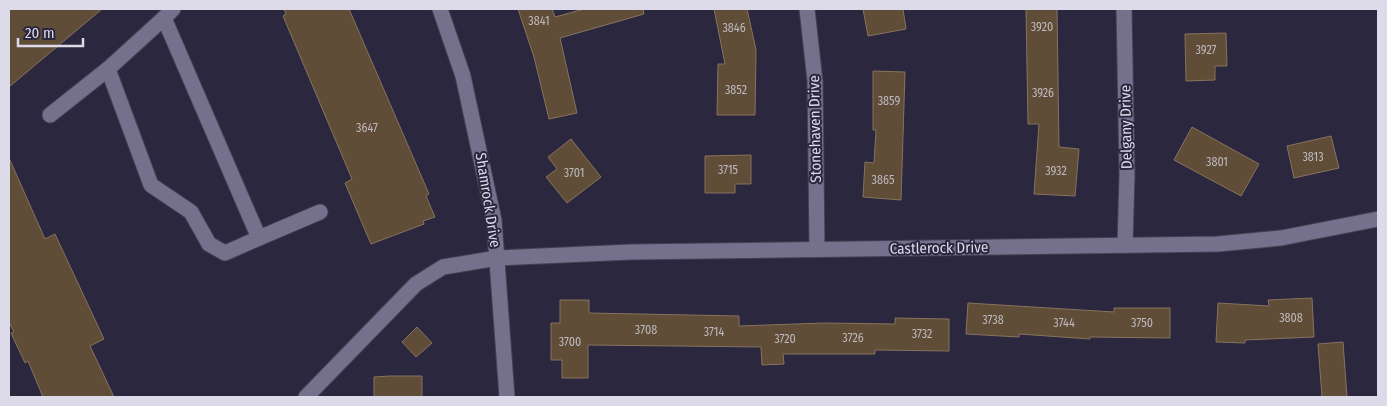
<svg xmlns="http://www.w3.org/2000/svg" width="1387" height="406" viewBox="0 0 1387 406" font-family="'Fira Sans Condensed',sans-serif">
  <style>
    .building { fill: #5f4d38; stroke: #87735e }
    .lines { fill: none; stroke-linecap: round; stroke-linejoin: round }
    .minor-casing { stroke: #444154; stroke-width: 17 }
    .minor { stroke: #75718c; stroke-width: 15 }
    .labels { text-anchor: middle; stroke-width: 4; stroke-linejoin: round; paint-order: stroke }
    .number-label { font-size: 12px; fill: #beb8be }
    .street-label { font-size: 15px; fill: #dddbea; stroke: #2b273e }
  </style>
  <rect width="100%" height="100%" fill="#2b273e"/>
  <g class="building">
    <polygon points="9,9 102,9 9,87"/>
    <polygon points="284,9 349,9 429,194 426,196 435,217 423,221 424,224 371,244 345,183 352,179 283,16 286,14"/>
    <polygon points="518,9 552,9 555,17 584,9 643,9 644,14 560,38 577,113 549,119 534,57"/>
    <polygon points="714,9 747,9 756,50 755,115 717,115 718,64 725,64"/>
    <polygon points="863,9 903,9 906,29 868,36"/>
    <polygon points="1026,9 1057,9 1059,147 1079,149 1075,196 1034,194 1039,124 1028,124"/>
    <polygon points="1226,33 1227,66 1215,66 1215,80 1186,81 1185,34"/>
    <polygon points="873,71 905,72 901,200 863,197 865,162 874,163 876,130 873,130"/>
    <polygon points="1192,127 1259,164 1241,196 1174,160"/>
    <polygon points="1331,136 1339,168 1294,178 1287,146"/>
    <polygon points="571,139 601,177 567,203 546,177 557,169 548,157"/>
    <polygon points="751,155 751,184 735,184 735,193 705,193 705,156"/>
    <polygon points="9,158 45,239 55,234 104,339 90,346 114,397 43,397 28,361 25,363 11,333 14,332 9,322"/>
    <polygon points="1312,298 1314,337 1245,340 1245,343 1216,342 1218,303 1269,306 1268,300"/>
    <polygon points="560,300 589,300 589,313 739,316 739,326 824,323 895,324 895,318 949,319 949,351 875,350 875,354 783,354 784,364 762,365 761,347 588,345 588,378 562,378 562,360 551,360 551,323 560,323"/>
    <polygon points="968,303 1114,312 1114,308 1170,308 1170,338 1090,337 1090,339 1019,334 1019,337 966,334"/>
    <polygon points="417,327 432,343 416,357 402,342"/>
    <polygon points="1343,342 1347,397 1322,397 1318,344"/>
    <polygon points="390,376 422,376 422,397 374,397 374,377"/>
  </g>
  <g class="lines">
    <defs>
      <g id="minor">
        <polyline points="440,9 463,76 494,220 507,397"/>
        <polyline points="807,9 815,81 817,249"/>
        <polyline points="1124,9 1127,175 1125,245"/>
        <polyline points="108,69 164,18"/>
        <polyline points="50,115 108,69 151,185 191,212 209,244 225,253 259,238 164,18 173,9"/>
        <polyline points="259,238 320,212"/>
        <polyline points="306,397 416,284 443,267 497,258 631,252 1218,244 1281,238 1378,219"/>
      </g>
    </defs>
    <use href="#minor" class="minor-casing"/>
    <use href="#minor" class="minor"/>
  </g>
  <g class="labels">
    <g class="number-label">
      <text x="539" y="25">3841</text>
      <text x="1042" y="31">3920</text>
      <text x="734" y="32">3846</text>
      <text x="1206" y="54">3927</text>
      <text x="736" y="94">3852</text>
      <text x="1043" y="97">3926</text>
      <text x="889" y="105">3859</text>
      <text x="367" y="132">3647</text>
      <text x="1313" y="161">3813</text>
      <text x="1217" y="166">3801</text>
      <text x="728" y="174">3715</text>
      <text x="1056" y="175">3932</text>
      <text x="574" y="177">3701</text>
      <text x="883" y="184">3865</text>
      <text x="1291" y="322">3808</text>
      <text x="993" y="324">3738</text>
      <text x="1064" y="327">3744</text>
      <text x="1142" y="327">3750</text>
      <text x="646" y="334">3708</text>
      <text x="714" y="336">3714</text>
      <text x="922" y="338">3732</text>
      <text x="853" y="342">3726</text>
      <text x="785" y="343">3720</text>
      <text x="570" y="346">3700</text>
    </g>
    <g class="street-label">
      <text transform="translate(1126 127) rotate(-91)" y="5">Delgany Drive</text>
      <text transform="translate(815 129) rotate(-91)" y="5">Stonehaven Drive</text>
      <text transform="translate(488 200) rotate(81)" y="5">Shamrock Drive</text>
      <text transform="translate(939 248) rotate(-1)" y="5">Castlerock Drive</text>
    </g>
  </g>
  <rect width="1387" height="406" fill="none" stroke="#dddbea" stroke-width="20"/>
  <path d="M18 38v8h65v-8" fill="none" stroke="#dddbea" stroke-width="2.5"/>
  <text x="25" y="38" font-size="15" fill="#dddbea" stroke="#2b273e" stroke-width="4" paint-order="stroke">20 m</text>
</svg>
